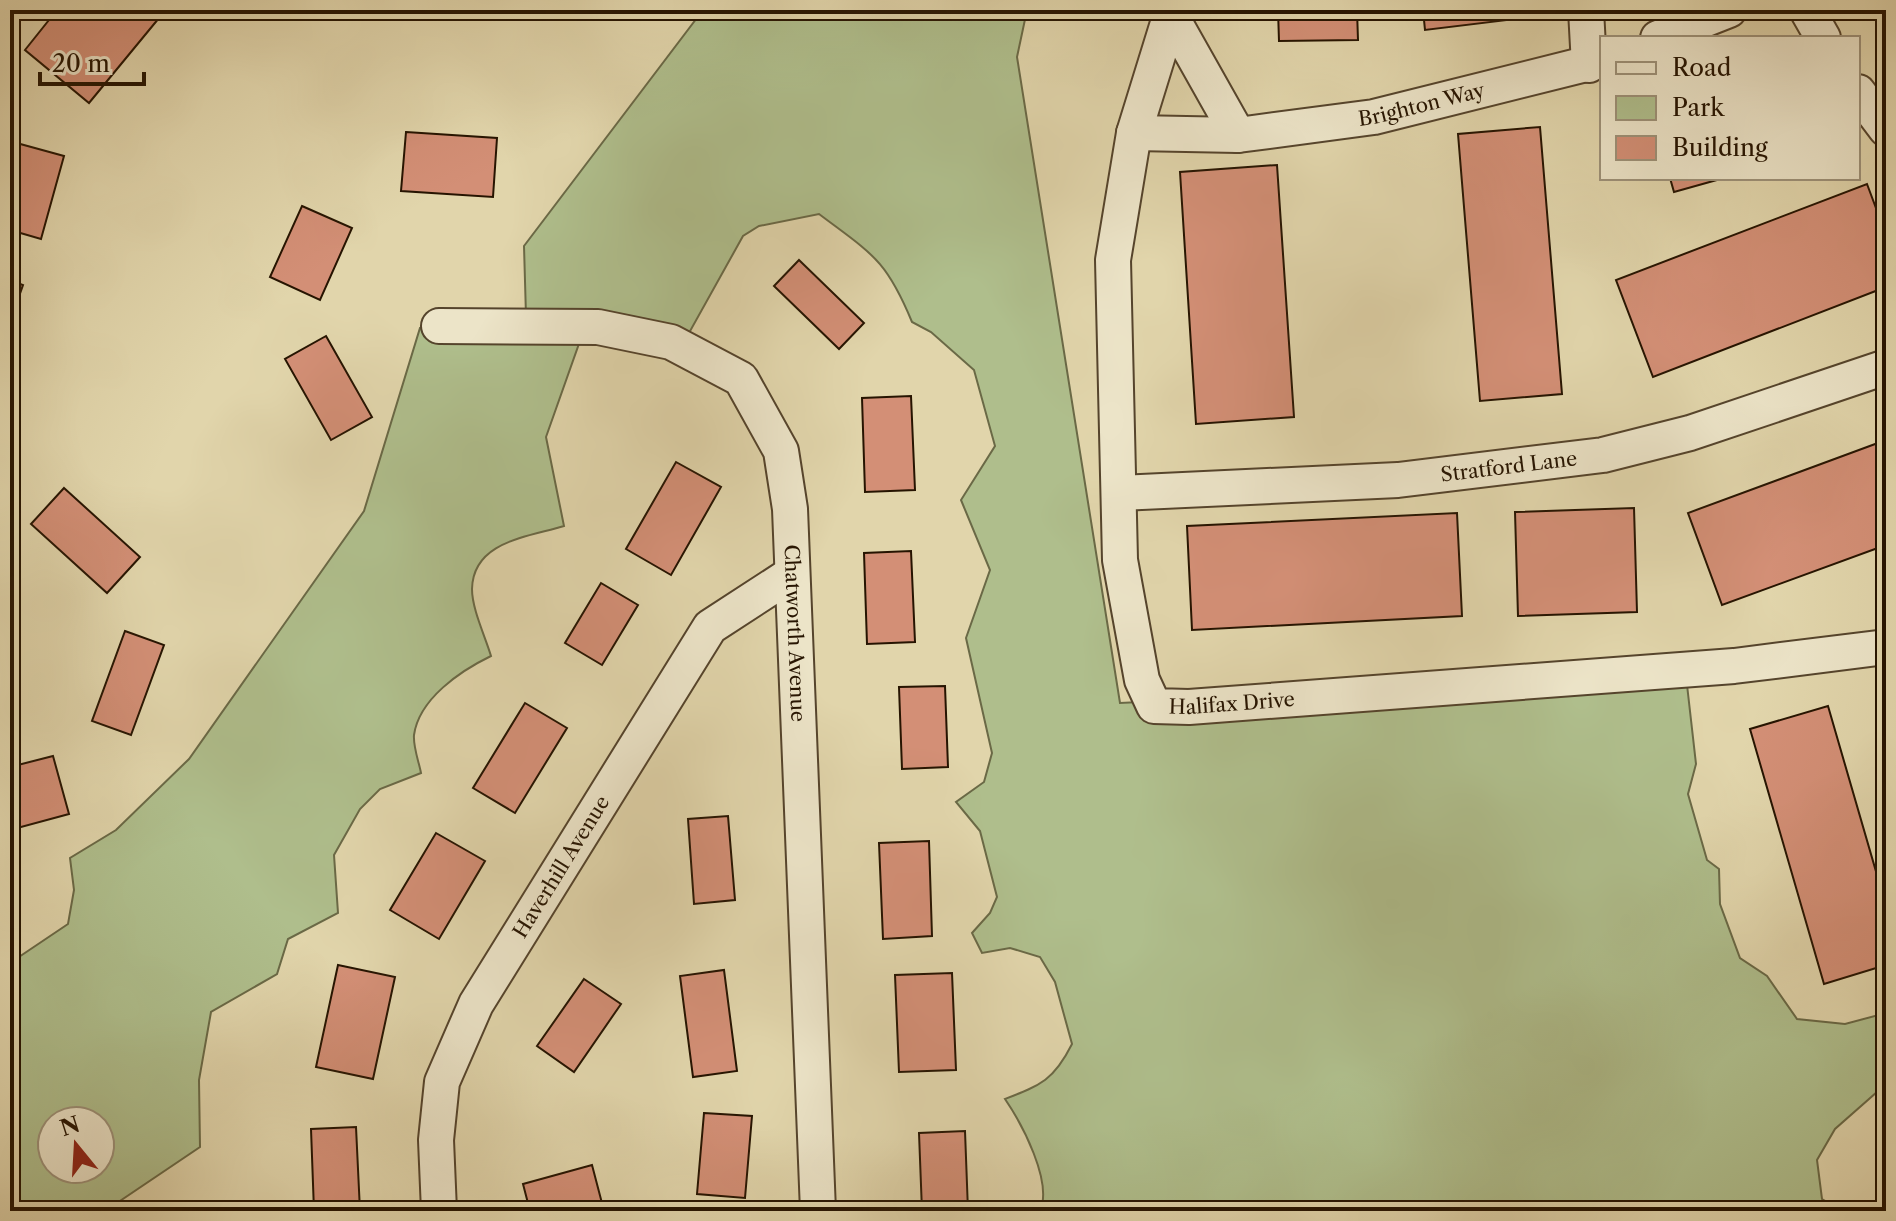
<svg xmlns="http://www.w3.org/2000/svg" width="1896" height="1221" viewBox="0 0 1896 1221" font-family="'Libre Caslon Text',serif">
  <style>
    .green { fill: #afbe8c; stroke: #6a6946; stroke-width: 2; fill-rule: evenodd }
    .building { fill: #d38f76; stroke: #261401; stroke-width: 2 }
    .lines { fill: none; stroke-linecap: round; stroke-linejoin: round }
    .minor-casing { stroke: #55442c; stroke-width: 38 }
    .minor { stroke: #ece4c8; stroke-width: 34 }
    .labels { text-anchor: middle; stroke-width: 6; stroke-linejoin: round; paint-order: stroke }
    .street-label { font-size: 20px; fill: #261401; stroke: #ece4c8 }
  </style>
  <rect width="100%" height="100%" fill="#e1d5ab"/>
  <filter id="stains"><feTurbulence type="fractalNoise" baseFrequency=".0025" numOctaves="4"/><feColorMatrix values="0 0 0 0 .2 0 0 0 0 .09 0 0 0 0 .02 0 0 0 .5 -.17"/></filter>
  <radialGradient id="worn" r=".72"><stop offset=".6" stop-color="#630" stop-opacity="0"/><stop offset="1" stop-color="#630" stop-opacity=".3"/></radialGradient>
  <path class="green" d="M703,10H1027L1017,57L1120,703L1686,676L1696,764L1688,794L1707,860L1719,869L1720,904L1740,958L1767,976L1797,1019L1845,1024L1886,1013V1084L1835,1129L1817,1160L1822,1199L1842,1211H1040C1053,1182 1022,1124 1005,1099C1041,1085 1054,1080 1072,1044L1055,982L1040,957L1010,948L982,953L972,933L990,913L997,897L980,831L956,802L984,782L992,753L966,638L990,570L961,500L995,446L974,370L931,332L912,322C886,259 872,254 819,214L759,226L743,236L684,342L586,324L546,437L564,526C528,537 473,541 472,589C472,609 485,636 491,656C460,671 419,699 414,735C413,747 419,762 421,773L380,789L360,809L334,855L338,913L288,939L277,974L211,1012L199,1080L200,1147L105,1211H10V963L68,924L74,890L70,858L116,830L189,759L364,511L420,328L526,316L524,246ZM52,1121H100V1169H52Z"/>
  <g class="building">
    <polygon points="57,10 150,10 159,18 89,103 25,50"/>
    <polygon points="164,10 242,10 164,12"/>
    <polygon points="1278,10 1357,10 1358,40 1279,41"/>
    <polygon points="1423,10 1523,10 1524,18 1425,30"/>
    <polygon points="1540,127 1562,394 1480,401 1458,134"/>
    <polygon points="406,132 497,138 493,197 401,191"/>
    <polygon points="13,142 64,156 41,239 10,230"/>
    <polygon points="1277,165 1294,417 1196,424 1180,172"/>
    <polygon points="1670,178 1724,178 1674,192"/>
    <polygon points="1867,184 1886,235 1886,287 1653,377 1616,280"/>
    <polygon points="302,206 352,228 320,300 270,277"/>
    <polygon points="799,260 864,323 839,349 774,286"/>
    <polygon points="10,280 23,285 10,322"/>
    <polygon points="326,336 372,417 331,440 285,359"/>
    <polygon points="911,396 915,490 865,492 862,398"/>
    <polygon points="1886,440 1886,545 1722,605 1688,513"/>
    <polygon points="676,462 721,487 671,575 626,549"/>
    <polygon points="64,488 140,557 107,593 31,524"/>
    <polygon points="1634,508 1637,612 1518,616 1515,512"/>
    <polygon points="1457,513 1462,616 1192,630 1187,526"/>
    <polygon points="911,551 915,642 867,644 864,553"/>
    <polygon points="601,583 638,605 602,665 565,643"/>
    <polygon points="125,631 164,645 131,735 92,721"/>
    <polygon points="945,686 948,767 902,769 899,687"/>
    <polygon points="525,703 567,728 515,813 473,788"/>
    <polygon points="1828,706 1886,906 1886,965 1824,984 1750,729"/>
    <polygon points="53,756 69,814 10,830 10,767"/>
    <polygon points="728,816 735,900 694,904 688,819"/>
    <polygon points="436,833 485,861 439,939 390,910"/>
    <polygon points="929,841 932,936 883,939 879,843"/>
    <polygon points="338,965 395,977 373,1079 316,1067"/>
    <polygon points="724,970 737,1071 693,1077 680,976"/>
    <polygon points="952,973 956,1070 899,1072 895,975"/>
    <polygon points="584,979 621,1004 574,1072 537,1046"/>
    <polygon points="704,1113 752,1116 745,1198 697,1194"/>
    <polygon points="356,1127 360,1211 314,1211 311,1129"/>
    <polygon points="965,1131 968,1211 922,1211 919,1133"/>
    <polygon points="592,1165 603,1207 588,1211 530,1211 523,1184"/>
  </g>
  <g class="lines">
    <defs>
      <g id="minor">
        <path id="s1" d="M1172,10L1134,133L1113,260L1120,560L1142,680L1154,706L1189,707L1734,666L1886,647"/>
        <polyline points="1586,10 1589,65"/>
        <polyline points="1807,10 1823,38"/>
        <polyline points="1171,16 1238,135"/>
        <polyline points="1658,38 1729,10"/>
        <polyline points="1858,92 1886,129"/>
        <path id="s2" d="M1134,133L1238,135L1374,117L1602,60"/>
        <path id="s3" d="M439,326L598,327L671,342L741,379L781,451L790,509L818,1211"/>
        <path id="s4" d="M1120,493L1398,480L1603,455L1690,433L1886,367"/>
        <path id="s5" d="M439,1211L436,1140L442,1082L476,1004L710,627L790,575"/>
      </g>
    </defs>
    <use href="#minor" class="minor-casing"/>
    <use href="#minor" class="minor"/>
  </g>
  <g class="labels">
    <g class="street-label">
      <text dy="7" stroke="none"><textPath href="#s2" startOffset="290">Brighton Way</textPath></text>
      <text dy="7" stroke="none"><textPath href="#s4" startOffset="390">Stratford Lane</textPath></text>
      <text dy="7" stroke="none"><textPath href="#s3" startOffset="578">Chatworth Avenue</textPath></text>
      <text dy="7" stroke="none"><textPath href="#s1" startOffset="786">Halifax Drive</textPath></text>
      <text dy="7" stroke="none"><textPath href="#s5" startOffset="376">Haverhill Avenue</textPath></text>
    </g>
  </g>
  <rect width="1896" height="1221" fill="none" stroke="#e1d5ab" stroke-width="40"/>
  <rect x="12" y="12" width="1872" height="1197" fill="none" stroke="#261401" stroke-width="4"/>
  <rect x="20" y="20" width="1856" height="1181" fill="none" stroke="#261401" stroke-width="2"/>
  <rect x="1600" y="36" width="260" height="144" fill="#ece4c8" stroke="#9d9178" stroke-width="2"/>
  <rect x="1616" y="62" width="40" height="12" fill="#ece4c8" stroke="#9d9178" stroke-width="2"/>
  <text x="1672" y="76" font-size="24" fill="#261401">Road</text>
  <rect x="1616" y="96" width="40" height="24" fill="#afbe8c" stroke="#9d9178" stroke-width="2"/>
  <text x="1672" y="116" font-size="24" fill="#261401">Park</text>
  <rect x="1616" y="136" width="40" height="24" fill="#d38f76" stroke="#9d9178" stroke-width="2"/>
  <text x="1672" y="156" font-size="24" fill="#261401">Building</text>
  <g transform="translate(76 1145) rotate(342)"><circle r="38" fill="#ece4c8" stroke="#9d9178" stroke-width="2"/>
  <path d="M0-6L14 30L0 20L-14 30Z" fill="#8f2418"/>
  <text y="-12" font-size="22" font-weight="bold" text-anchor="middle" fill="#261401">N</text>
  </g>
  <path d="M40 72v12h104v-12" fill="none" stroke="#261401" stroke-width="4"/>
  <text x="52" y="72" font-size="24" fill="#261401" stroke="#ece4c8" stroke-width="6" paint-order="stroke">20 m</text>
  <rect width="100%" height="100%" filter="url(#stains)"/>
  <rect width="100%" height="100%" fill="url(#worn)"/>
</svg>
